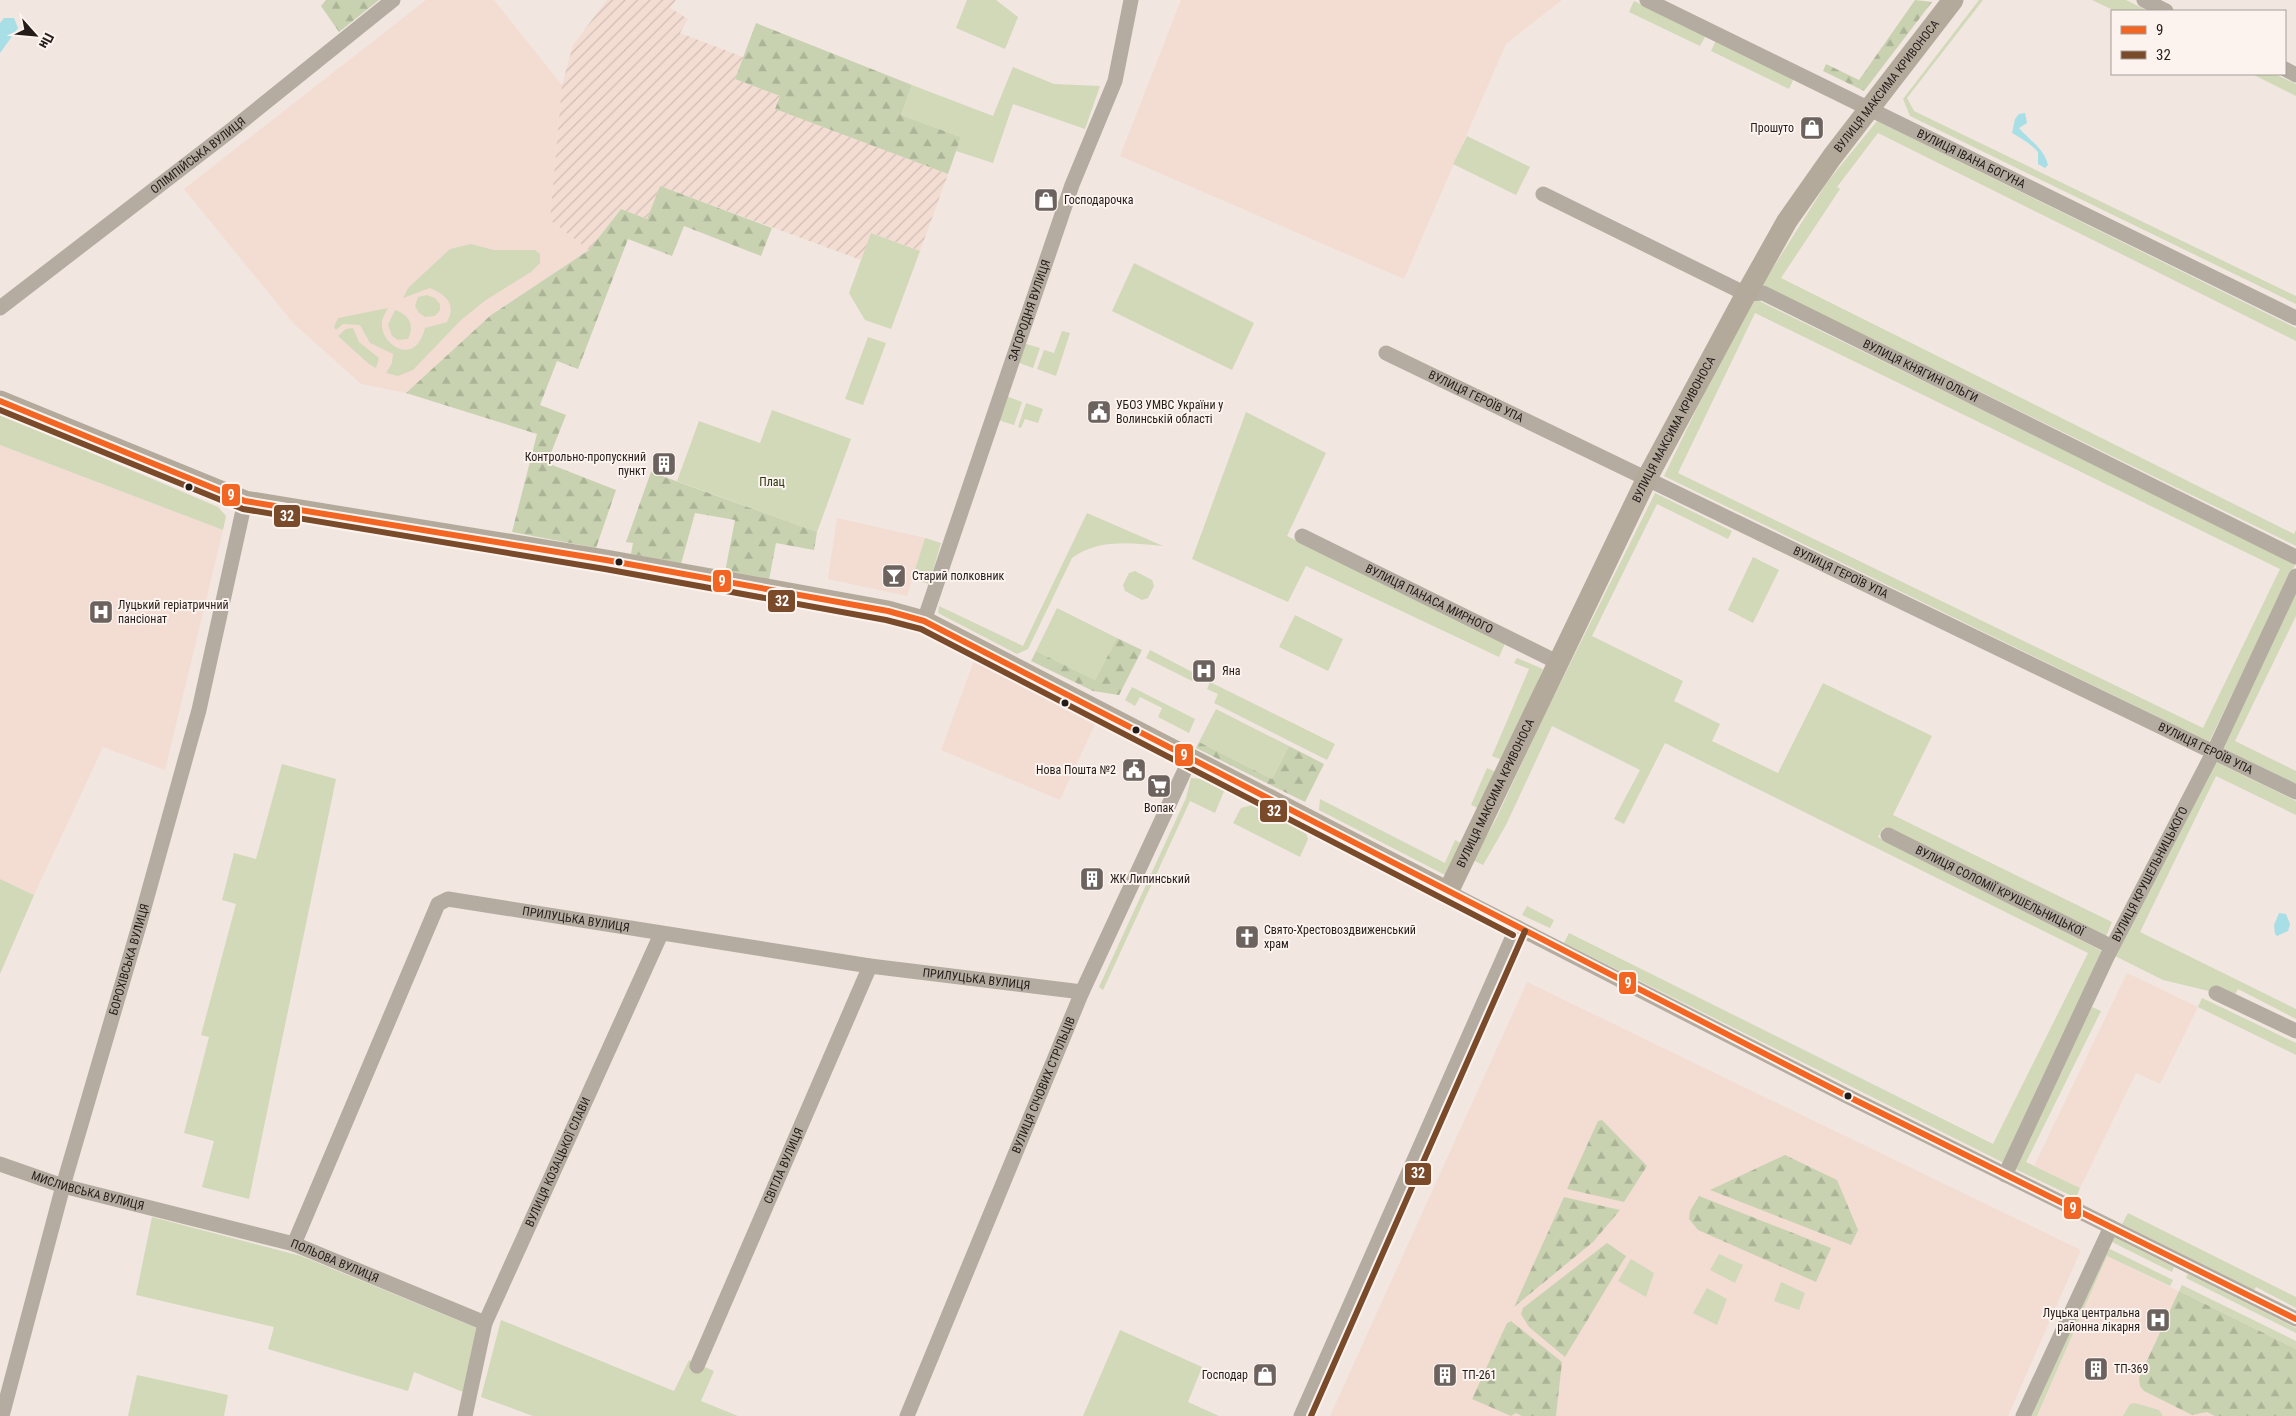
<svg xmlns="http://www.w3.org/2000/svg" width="2296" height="1416" viewBox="0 0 2296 1416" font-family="'Roboto Condensed',sans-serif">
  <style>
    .built { fill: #f3ddd3 }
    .industrial { fill: url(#industrial-furrows) }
    .green { fill: #d1d9b9; fill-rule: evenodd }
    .forest { fill: url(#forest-firs) }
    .water { fill: #a8dee5 }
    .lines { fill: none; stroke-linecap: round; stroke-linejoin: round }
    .street { stroke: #b4aca0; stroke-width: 15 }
    .secondary { stroke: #b3aa9c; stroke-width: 21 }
    .bus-1-casing { stroke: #fcf3ef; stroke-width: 10 }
    .bus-2-casing { stroke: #fcf3ef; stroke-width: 10 }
    .bus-1 { stroke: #f26522; stroke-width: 6 }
    .bus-2 { stroke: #7a4b2a; stroke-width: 6 }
    .bus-dot { fill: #241c19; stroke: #fcf3ef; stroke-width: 2 }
    .labels { text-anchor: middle; stroke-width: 4; stroke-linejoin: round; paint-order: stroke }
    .street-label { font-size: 12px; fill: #241c19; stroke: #fcf3ef }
    .poi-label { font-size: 12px; fill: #241c19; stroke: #fcf3ef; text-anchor: start }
    .park-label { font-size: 12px; fill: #29380f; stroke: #fcf3ef }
    .line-badge { stroke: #fcf3ef; stroke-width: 2 }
    .badge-label { font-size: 14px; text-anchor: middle; font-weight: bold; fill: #fff }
  </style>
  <defs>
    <pattern id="industrial-furrows" width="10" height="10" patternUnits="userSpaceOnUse" patternTransform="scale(1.25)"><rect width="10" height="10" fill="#f3ddd3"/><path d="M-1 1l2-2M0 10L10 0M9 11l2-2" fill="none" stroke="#d0bdb5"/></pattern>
    <pattern id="forest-firs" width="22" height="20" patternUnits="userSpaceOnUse" patternTransform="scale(1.25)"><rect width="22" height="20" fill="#c9d2b0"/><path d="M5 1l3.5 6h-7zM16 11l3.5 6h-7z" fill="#acb497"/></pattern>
  </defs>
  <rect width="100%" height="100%" fill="#f1e6e0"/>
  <g class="built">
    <polygon points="426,0 494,0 562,85 550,220 589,250 491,315 406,393 361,384 293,323 184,189"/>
    <polygon points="1181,0 1562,0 1506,44 1404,279 1120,156"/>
    <polygon points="0,445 223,530 165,770 103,747 34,895 0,879"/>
    <polygon points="837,518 925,538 907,596 828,579"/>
    <polygon points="974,661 1096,722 1060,800 941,750"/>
    <polygon points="2127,973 2198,1007 2160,1084 2136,1073 2080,1188 2034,1166"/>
    <polygon points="1527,982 2081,1250 2008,1416 1330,1416"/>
    <polygon points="2107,1256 2296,1349 2296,1416 2037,1416"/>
  </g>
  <polygon class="industrial" points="607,0 676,0 670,8 688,19 680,33 743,57 735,79 780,96 775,109 948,174 920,251 872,233 861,260 660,186 647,219 621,209 589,250 550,220 562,85 573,45"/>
  <g class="green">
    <polygon points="967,0 996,0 1018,17 1005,49 956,28"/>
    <polygon points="1979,0 1983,0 1907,98 1914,111 2296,296 2296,304 1910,116 1903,99"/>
    <polygon points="2092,0 2126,0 2148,11 2115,11"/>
    <polygon points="1634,1 1706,35 1700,46 1629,12"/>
    <polygon points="1716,40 1794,78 1789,89 1711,51"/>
    <polygon points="1013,67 1054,84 1100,86 1085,129 1013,104 993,163 956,151 961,137 901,115 912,85 993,116"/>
    <polygon points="2252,74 2275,74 2296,84 2296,96"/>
    <polygon points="1877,121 2296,328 2296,341 1878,133 1837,187 1840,189 1781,278 2294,534 2296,530 2296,546 1762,285 1828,181"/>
    <polygon points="1467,136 1530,167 1516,195 1453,164"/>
    <polygon points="871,233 920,251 891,329 865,320 849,293"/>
    <path d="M471,244L494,250H535L540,254V263L531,272L486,300L461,320L413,370L398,376L386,373L392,363L393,354L370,343L360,325L343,324L336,330L334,327L338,318L388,308C386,312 382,318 382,323C380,341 406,361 419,342C422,338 424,332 425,328L447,322C457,304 446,295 430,288L403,298L408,288L450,249Z"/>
    <polygon points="1134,263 1254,323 1232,370 1112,311"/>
    <polygon points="427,295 435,298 440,304 440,310 435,316 425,317 419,313 415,306 418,297"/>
    <path d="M1751,297L2296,563L2209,742L1664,476ZM1755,313L2280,569L2203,728L1678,473Z"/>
    <path d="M395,310C409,315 415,325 408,339L398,340L392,336L388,325Z"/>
    <polygon points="353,328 359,342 379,358 376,368 369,364 338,336 346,329"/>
    <polygon points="1062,331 1070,333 1056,376 1037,369 1044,350 1054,353"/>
    <polygon points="868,337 886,343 863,405 845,399"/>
    <polygon points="1023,343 1040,348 1033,368 1017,362"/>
    <polygon points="1006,396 1022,402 1014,425 998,420"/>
    <polygon points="1026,403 1043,409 1038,423 1025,419 1021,428 1018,427"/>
    <polygon points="772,410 851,439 817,532 677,481 699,421 760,443"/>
    <polygon points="1246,412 1326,453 1287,536 1506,641 1499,657 1306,566 1288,602 1192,559"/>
    <polygon points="0,414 218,507 226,516 223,530 0,445"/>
    <polygon points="1655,493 1732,531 1728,539 1657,504 1592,636 1683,681 1674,701 1720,724 1712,741 1778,773 1823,683 1932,736 1893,815 2112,922 2105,939 1883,828 1878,837 2104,952 2004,1163 1564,943 1569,933 1993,1144 2088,953 1665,743 1624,824 1614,819 1640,770 1552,726 1506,825 1483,865 1473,860 1496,819 1541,722"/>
    <path d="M1087,513L1163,546C1132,543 1099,538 1072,558L1028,649L1017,654L938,613L939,606L1023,646Z"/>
    <polygon points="925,538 941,543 929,584 912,579"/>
    <polygon points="1753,557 1779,570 1753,623 1728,610"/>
    <polygon points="1135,571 1152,580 1154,586 1148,598 1142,600 1125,591 1123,585 1129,573"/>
    <polygon points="2296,589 2296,616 2235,741 2296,771 2296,784 2220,747"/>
    <polygon points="1057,608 1117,638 1095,680 1036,651"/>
    <polygon points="1295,615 1343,639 1328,671 1279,647"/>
    <polygon points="1150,650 1196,674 1192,681 1146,658"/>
    <polygon points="1517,658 1543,669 1504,761 1492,756 1529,669 1514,663"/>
    <polygon points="1210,682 1335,744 1327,760 1214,703 1218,694 1207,689"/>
    <polygon points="1132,687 1195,719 1189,733 1158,717 1162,708 1140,697 1135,706 1125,700"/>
    <polygon points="1216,709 1289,746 1272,779 1199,742"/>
    <polygon points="2214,761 2296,801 2296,815 2216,776 2140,932 2296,1009 2296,1019 2238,989 2234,997 2163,980 2115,956"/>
    <polygon points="282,764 336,779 249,1199 202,1187 214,1141 184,1133 209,1037 201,1035 236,904 222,900 234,853 256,859"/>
    <polygon points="1487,768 1498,773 1480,809 1471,805"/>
    <path d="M1191,778C1203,778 1215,783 1224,791L1215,813L1190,801L1103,990L1099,987L1186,798Z"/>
    <polygon points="1320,799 1445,863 1455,840 1463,844 1447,876 1319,810"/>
    <polygon points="1252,805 1306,833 1308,839 1300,857 1233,823 1241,808"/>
    <polygon points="0,879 34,895 0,974"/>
    <polygon points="1527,906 1554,920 1550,928 1522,915"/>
    <polygon points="2202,998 2296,1043 2296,1055 2198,1007"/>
    <polygon points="2092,1007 2101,1011 2026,1162 2080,1188 2076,1198 2015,1169"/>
    <polygon points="2128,1213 2296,1297 2296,1308 2256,1287 2254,1290 2122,1224"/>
    <polygon points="152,1217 301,1256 477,1328 463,1392 414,1372 408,1391 268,1349 274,1327 136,1295"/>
    <polygon points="2114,1237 2174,1267 2172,1272 2112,1242"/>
    <polygon points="2106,1247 2173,1280 2170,1286 2107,1256 2037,1416 2028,1416"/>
    <polygon points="1719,1254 1743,1265 1735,1283 1710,1270"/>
    <polygon points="1631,1259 1654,1273 1646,1297 1618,1281"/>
    <polygon points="2188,1274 2296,1328 2296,1333 2186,1278"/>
    <polygon points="1781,1282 1805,1293 1799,1310 1774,1301"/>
    <polygon points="2182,1285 2296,1341 2296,1349 2179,1291"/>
    <polygon points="1707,1288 1727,1299 1717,1325 1693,1313"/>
    <polygon points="501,1320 674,1391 689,1360 714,1371 701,1401 738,1416 533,1416 481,1397"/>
    <polygon points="1120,1330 1202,1367 1188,1402 1219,1416 1083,1416"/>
    <polygon points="137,1375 228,1395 224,1416 128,1416"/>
    <polygon points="2135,1403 2159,1410 2163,1416 2123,1416 2130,1404"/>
  </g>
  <g class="forest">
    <polygon points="326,0 379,0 339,32 321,6"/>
    <polygon points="1915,0 1932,2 1864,91 1823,71 1826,64 1859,80"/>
    <polygon points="756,23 912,85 901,115 961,137 948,174 775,109 780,96 735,79"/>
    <polygon points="660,186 772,228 761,256 684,226 672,256 628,239 578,369 557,361 540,405 566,415 547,463 616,490 596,548 512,532 537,434 406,393 491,315 589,250 621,209 647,219"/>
    <polygon points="651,472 817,532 814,550 776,543 769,580 725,572 735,520 695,513 681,564 631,554 633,543 626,542"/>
    <polygon points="1117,638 1142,650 1119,695 1093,691 1031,661 1036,651 1095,680"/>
    <polygon points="1199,742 1272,779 1289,746 1324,764 1305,802 1196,748"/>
    <polygon points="1602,1120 1647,1166 1624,1202 1567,1189 1598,1121"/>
    <polygon points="1785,1155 1837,1180 1858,1230 1851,1245 1710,1190"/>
    <polygon points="1699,1196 1831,1248 1816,1282 1698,1230 1689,1219 1690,1211"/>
    <polygon points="1564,1197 1620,1210 1593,1242 1514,1307"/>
    <polygon points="1607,1243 1626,1256 1565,1357 1529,1327 1521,1314 1523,1308"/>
    <polygon points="2179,1291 2296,1349 2296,1416 2215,1416 2207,1412 2192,1415 2144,1391 2140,1386 2139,1378"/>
    <polygon points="1511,1321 1562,1362 1556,1416 1522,1416 1516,1413 1511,1416 1472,1399 1507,1323"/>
  </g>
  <g class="water">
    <polygon points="4,18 14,18 18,28 0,53 0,23"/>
    <path d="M2025,113L2027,123L2019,128C2029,140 2044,148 2048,165L2045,168L2038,164V152C2030,143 2022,139 2012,133L2015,119L2019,114Z"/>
    <polygon points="2279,913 2286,914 2290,924 2288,931 2277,936 2275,934 2274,925"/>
  </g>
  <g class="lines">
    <g class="street">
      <path id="s1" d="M1647,0L2296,318"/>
      <polyline points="2144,0 2166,11"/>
      <polyline points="2285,69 2296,75"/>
      <path id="s2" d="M1543,194L1746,294L1763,293L2296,557"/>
      <path id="s3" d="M0,308L230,131L393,0"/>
      <path id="s4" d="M1386,353L2296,792"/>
      <path id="s5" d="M1302,536L1557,662"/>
      <path id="s6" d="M924,621L1072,185L1115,81L1131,0"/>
      <path id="s7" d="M1888,835L2112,947"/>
      <polyline points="1448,892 1845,1095 2296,1319"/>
      <polyline points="2216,993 2296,1031"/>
      <path id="s8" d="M0,1164L63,1186L294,1244L485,1323"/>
      <path id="s9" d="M2005,1175L2107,957L2214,751L2296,576"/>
      <path id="s10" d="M294,1244L438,904L448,899L870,966L1082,992"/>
      <path id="s11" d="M697,1366L870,966"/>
      <path id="s12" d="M2,1416L63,1186L139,926L199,710L245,501"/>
      <path id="s13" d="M465,1416L485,1323L661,934"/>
      <path id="s14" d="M907,1416L1082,992L1190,759"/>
      <polyline points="1301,1416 1517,927"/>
      <polyline points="2023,1416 2111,1227"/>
    </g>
    <path class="secondary" id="s15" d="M0,401L245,501L606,560L888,611L924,621L1448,892L1647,478L1746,294L1787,221L1832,157L1953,0"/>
    <defs>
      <polyline id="bus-1" points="0,401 245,501 606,560 888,611 924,621 1845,1095 2296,1319"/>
      <g id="bus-2">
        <polyline points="0,410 243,509 605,569 886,620 921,629 1513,935"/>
        <polyline points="1311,1416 1525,931"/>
      </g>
    </defs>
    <use href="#bus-1" class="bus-1-casing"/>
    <use href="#bus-2" class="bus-2-casing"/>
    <use href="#bus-1" class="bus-1"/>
    <use href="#bus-2" class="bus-2"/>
  </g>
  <defs>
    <symbol id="shop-square" viewBox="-11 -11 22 22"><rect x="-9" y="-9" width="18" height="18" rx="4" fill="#6c635f" stroke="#fcf3ef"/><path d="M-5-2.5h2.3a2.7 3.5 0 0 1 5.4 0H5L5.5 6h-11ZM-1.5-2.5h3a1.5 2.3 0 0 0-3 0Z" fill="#fff"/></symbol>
    <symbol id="civic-square" viewBox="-11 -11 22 22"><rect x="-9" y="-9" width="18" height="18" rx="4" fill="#6c635f" stroke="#fcf3ef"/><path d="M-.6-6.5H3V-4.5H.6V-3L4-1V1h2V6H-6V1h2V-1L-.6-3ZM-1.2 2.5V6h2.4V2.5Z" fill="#fff"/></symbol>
    <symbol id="building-square" viewBox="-11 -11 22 22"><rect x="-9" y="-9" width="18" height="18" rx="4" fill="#6c635f" stroke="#fcf3ef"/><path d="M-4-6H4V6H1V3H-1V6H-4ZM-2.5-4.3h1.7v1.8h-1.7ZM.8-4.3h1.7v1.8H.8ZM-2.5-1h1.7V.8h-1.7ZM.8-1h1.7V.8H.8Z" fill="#fff"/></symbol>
    <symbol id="bar-square" viewBox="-11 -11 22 22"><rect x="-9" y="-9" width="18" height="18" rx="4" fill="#6c635f" stroke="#fcf3ef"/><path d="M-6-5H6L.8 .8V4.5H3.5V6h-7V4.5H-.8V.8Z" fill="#fff"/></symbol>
    <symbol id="hospital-square" viewBox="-11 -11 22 22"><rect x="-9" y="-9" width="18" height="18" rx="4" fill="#6c635f" stroke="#fcf3ef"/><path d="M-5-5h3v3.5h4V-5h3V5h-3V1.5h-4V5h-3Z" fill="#fff"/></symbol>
    <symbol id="supermarket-square" viewBox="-11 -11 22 22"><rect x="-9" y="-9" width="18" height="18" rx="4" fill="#6c635f" stroke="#fcf3ef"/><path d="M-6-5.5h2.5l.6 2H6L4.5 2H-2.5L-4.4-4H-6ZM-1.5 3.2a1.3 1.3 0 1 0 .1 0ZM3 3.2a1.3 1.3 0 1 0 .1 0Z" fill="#fff"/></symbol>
    <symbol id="church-square" viewBox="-11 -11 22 22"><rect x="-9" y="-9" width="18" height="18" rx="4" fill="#6c635f" stroke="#fcf3ef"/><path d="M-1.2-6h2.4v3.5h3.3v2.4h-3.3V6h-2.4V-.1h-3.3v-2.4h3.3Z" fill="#fff"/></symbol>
  </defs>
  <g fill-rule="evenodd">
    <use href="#shop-square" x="1798" y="114" width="28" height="28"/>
    <use href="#shop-square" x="1032" y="186" width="28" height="28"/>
    <use href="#civic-square" x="1085" y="398" width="28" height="28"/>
    <use href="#building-square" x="650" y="450" width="28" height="28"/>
    <use href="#bar-square" x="880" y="562" width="28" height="28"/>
    <use href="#hospital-square" x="87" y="598" width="28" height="28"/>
    <use href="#hospital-square" x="1190" y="657" width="28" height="28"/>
    <use href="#civic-square" x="1120" y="756" width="28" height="28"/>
    <use href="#supermarket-square" x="1145" y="772" width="28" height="28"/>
    <use href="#building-square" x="1078" y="865" width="28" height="28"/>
    <use href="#church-square" x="1233" y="923" width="28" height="28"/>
    <use href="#hospital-square" x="2144" y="1306" width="28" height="28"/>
    <use href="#building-square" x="2082" y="1355" width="28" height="28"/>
    <use href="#shop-square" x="1251" y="1361" width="28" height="28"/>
    <use href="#building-square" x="1431" y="1361" width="28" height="28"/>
  </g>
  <g class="bus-dot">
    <circle cx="189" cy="487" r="4.5"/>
    <circle cx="619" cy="562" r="4.5"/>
    <circle cx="1065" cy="703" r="4.5"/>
    <circle cx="1136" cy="730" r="4.5"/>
    <circle cx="1848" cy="1096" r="4.5"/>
  </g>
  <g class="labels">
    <g class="street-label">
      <text dy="4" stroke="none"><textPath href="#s15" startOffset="2464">ВУЛИЦЯ МАКСИМА КРИВОНОСА</textPath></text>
      <text dy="4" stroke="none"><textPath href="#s3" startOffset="250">ОЛІМПІЙСЬКА ВУЛИЦЯ</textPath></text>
      <text dy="4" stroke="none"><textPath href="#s1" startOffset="361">ВУЛИЦЯ ІВАНА БОГУНА</textPath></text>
      <text dy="4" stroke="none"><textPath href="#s6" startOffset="328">ЗАГОРОДНЯ ВУЛИЦЯ</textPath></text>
      <text dy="4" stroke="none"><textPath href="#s2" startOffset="419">ВУЛИЦЯ КНЯГИНІ ОЛЬГИ</textPath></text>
      <text dy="4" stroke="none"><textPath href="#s4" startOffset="100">ВУЛИЦЯ ГЕРОЇВ УПА</textPath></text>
      <text dy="4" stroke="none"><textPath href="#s15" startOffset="2059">ВУЛИЦЯ МАКСИМА КРИВОНОСА</textPath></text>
      <text dy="4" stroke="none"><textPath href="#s4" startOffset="505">ВУЛИЦЯ ГЕРОЇВ УПА</textPath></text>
      <text dy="4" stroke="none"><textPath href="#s5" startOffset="142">ВУЛИЦЯ ПАНАСА МИРНОГО</textPath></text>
      <text dy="4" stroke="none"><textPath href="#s4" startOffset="910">ВУЛИЦЯ ГЕРОЇВ УПА</textPath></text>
      <text dy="4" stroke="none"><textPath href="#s15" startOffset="1654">ВУЛИЦЯ МАКСИМА КРИВОНОСА</textPath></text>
      <text dy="4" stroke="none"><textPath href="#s9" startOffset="334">ВУЛИЦЯ КРУШЕЛЬНИЦЬКОГО</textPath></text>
      <text dy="4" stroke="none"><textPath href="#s7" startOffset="125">ВУЛИЦЯ СОЛОМІЇ КРУШЕЛЬНИЦЬКОЇ</textPath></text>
      <text dy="4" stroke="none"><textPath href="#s10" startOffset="510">ПРИЛУЦЬКА ВУЛИЦЯ</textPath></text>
      <text dy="4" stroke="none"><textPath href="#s12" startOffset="474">БОРОХІВСЬКА ВУЛИЦЯ</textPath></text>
      <text dy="4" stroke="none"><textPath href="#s10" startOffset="915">ПРИЛУЦЬКА ВУЛИЦЯ</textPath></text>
      <text dy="4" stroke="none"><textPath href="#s14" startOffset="358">ВУЛИЦЯ СІЧОВИХ СТРІЛЬЦІВ</textPath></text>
      <text dy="4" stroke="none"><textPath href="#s13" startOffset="272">ВУЛИЦЯ КОЗАЦЬКОЇ СЛАВИ</textPath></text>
      <text dy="4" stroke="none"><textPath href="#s11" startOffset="218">СВІТЛА ВУЛИЦЯ</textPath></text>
      <text dy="4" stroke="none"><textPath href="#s8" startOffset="92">МИСЛИВСЬКА ВУЛИЦЯ</textPath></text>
      <text dy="4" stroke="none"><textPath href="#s8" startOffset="349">ПОЛЬОВА ВУЛИЦЯ</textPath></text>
    </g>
    <g class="poi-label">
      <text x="1794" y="132" text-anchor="end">Прошуто</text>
      <text x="1064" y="204">Господарочка</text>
      <text x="1116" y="409">УБОЗ УМВС України у<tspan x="1116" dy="14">Волинськiй області</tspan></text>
      <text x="646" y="461" text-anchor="end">Контрольно-пропускний<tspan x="646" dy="14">пункт</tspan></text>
      <text x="912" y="580">Старий полковник</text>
      <text x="118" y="609">Луцький геріатричний<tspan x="118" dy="14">пансіонат</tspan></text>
      <text x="1222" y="675">Яна</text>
      <text x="1116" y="774" text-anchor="end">Нова Пошта №2</text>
      <text x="1159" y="812" text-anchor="middle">Вопак</text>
      <text x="1110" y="883">ЖК Липинський</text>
      <text x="1264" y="934">Свято-Хрестовоздвиженський<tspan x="1264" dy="14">храм</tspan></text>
      <text x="2140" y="1317" text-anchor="end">Луцька центральна<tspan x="2140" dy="14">районна лікарня</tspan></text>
      <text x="2114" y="1373">ТП-369</text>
      <text x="1248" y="1379" text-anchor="end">Господар</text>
      <text x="1462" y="1379">ТП-261</text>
    </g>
    <g class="park-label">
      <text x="772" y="486">Плац</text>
    </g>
  </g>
  <g class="line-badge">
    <rect x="221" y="483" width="20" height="24" rx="5" fill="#f26522"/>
    <rect x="273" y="504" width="28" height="24" rx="5" fill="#7a4b2a"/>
    <rect x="712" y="569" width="20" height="24" rx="5" fill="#f26522"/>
    <rect x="767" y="589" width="29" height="24" rx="5" fill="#7a4b2a"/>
    <rect x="1174" y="743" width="20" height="24" rx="5" fill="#f26522"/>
    <rect x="1259" y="799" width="29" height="24" rx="5" fill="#7a4b2a"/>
    <rect x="1618" y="971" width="19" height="24" rx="5" fill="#f26522"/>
    <rect x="1404" y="1162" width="28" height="24" rx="5" fill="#7a4b2a"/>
    <rect x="2063" y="1196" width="19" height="24" rx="5" fill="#f26522"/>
  </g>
  <g class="badge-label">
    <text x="231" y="500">9</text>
    <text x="287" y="521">32</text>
    <text x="722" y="586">9</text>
    <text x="782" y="606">32</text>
    <text x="1184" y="760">9</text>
    <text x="1274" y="816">32</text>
    <text x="1628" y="988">9</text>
    <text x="1418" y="1178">32</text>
    <text x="2073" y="1213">9</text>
  </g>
  <rect x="2111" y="10" width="175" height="65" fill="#fcf3ef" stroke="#a69d99"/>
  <rect x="2121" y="26" width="25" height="8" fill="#f26522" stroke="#a69d99"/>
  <text x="2156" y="35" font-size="15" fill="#241c19">9</text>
  <rect x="2121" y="51" width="25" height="8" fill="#7a4b2a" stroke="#a69d99"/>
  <text x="2156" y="60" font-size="15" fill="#241c19">32</text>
  <g transform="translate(35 35) rotate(117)" stroke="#fcf3ef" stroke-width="4" paint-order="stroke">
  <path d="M0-4L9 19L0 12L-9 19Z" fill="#241c19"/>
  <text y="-8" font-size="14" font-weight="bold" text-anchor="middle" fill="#241c19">Пн</text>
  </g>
</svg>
